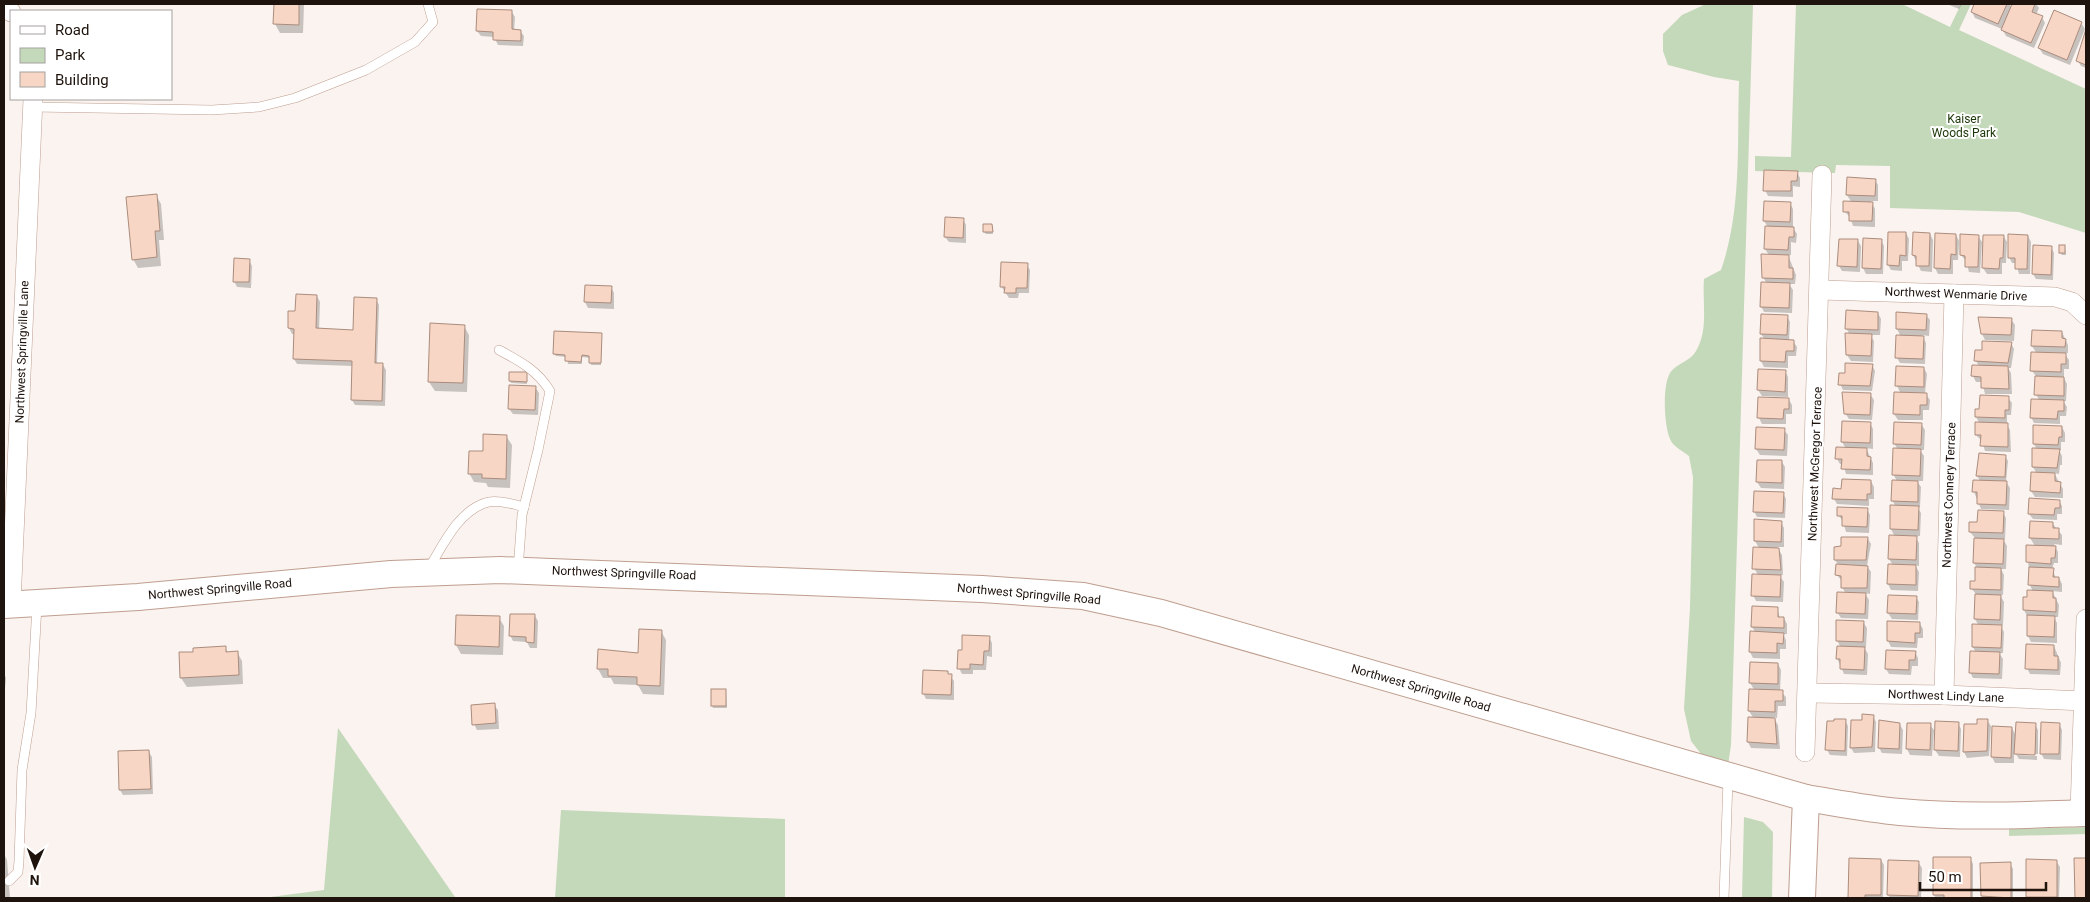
<svg xmlns="http://www.w3.org/2000/svg" width="2090" height="902" viewBox="0 0 2090 902" font-family="Roboto,sans-serif">
  <style>
    .green { fill: #c4d8ba }
    .shadow { fill: #0003 }
    .building { fill: #f8d6c5; stroke: #ab8c7d }
    .lines { fill: none; stroke-linecap: round; stroke-linejoin: round }
    .lane-casing { stroke: #bf9e8f; stroke-width: 10 }
    .street-casing { stroke: #bf9e8f; stroke-width: 20 }
    .secondary-casing { stroke: #bf9e8f; stroke-width: 28 }
    .lane { stroke: #fff; stroke-width: 9 }
    .street { stroke: #fff; stroke-width: 19 }
    .secondary { stroke: #fff; stroke-width: 26 }
    .labels { text-anchor: middle; stroke-width: 4; stroke-linejoin: round; paint-order: stroke }
    .park-label { font-size: 12px; fill: #1b3707; stroke: #fff }
    .street-label { font-size: 12px; fill: #1e130d; stroke: #fff }
  </style>
  <rect width="100%" height="100%" fill="#faf3ef"/>
  <g class="green">
    <path d="M1706,4H1753L1731,745L1728,765L1702,755L1691,741L1684,709L1690,608L1693,477L1689,456C1684,452 1674,447 1671,441C1664,429 1662,386 1670,373C1675,364 1691,361 1696,351C1709,329 1702,303 1704,279L1721,270C1742,210 1737,144 1739,81L1714,77L1672,66L1668,65L1663,51V34L1682,15Z"/>
    <polygon points="1796,4 1902,4 1950,27 1961,4 1971,4 1959,30 2086,89 2086,233 2019,212 1890,208 1890,166 1836,165 1835,173 1755,171 1755,156 1791,157"/>
    <polygon points="338,728 455,897 455,898 263,898 324,890"/>
    <polygon points="561,810 785,819 785,898 555,898"/>
    <polygon points="1744,817 1763,822 1773,832 1772,898 1742,898"/>
    <polygon points="2086,827 2086,834 2009,836 2009,829"/>
  </g>
  <g class="shadow">
    <polygon points="275,4 304,4 303,33 280,33 275,24"/>
    <polygon points="1947,4 1962,4 1959,9"/>
    <polygon points="1976,4 2009,4 2012,8 2014,4 2036,4 2039,8 2036,15 2042,17 2045,23 2034,48 2006,36 2002,29 1975,18 1972,12"/>
    <polygon points="511,11 515,17 514,31 520,31 524,36 523,46 498,45 494,37 481,36 477,31"/>
    <polygon points="2081,23 2085,29 2070,65 2043,54 2039,48"/>
    <polygon points="2086,32 2086,68 2081,66 2078,61"/>
    <polygon points="1797,172 1800,178 1800,187 1793,186 1793,197 1768,196 1765,190"/>
    <polygon points="1875,180 1878,185 1878,201 1871,201 1875,209 1875,227 1853,226 1850,217 1844,211 1852,203 1847,195"/>
    <polygon points="156,195 161,204 164,240 159,240 161,266 138,268 133,259"/>
    <polygon points="1790,203 1793,209 1793,228 1797,234 1796,243 1791,242 1791,255 1788,255 1796,275 1795,284 1789,284 1793,290 1792,313 1764,312 1761,306 1767,284 1763,277 1769,255 1765,249 1768,227 1764,221"/>
    <polygon points="963,219 966,225 966,243 949,242 945,237"/>
    <polygon points="992,225 993,234 986,234 984,232"/>
    <polygon points="1906,233 1909,239 1908,261 1902,261 1902,271 1891,270 1888,265"/>
    <polygon points="1930,234 1933,240 1932,272 1921,271 1913,255"/>
    <polygon points="1956,235 1959,241 1958,260 1953,260 1953,274 1938,274 1935,268"/>
    <polygon points="1978,236 1982,242 1980,273 1969,272 1966,261 1961,255"/>
    <polygon points="2028,236 2031,242 2030,274 2019,274 2016,263 2012,263 2009,257"/>
    <polygon points="2004,237 2007,242 2006,263 2002,263 2002,274 1987,274 1983,268"/>
    <polygon points="1864,239 1881,240 1884,246 1883,274 1866,274 1863,268"/>
    <polygon points="1858,241 1861,246 1860,272 1842,271 1839,266"/>
    <polygon points="2065,246 2066,255 2062,255 2060,253"/>
    <polygon points="2051,247 2054,253 2053,280 2036,279 2033,274"/>
    <polygon points="249,260 252,266 251,288 237,287 234,281"/>
    <polygon points="1027,265 1030,270 1029,293 1019,293 1018,298 1009,298 1001,286"/>
    <polygon points="586,286 611,287 614,293 614,309 588,308 585,302"/>
    <polygon points="317,296 320,302 319,330 354,331 376,299 379,305 377,364 383,365 386,370 385,406 355,405 352,400 353,366 297,364 294,359 295,334 292,334 289,328 289,312 296,312"/>
    <polygon points="1878,313 1881,319 1880,335 1870,335 1874,341 1873,362 1851,361 1847,355 1846,335 1850,335 1846,328"/>
    <polygon points="1926,315 1930,320 1929,336 1922,335 1926,343 1925,364 1900,363 1897,358 1901,337 1897,329"/>
    <polygon points="1787,316 1790,322 1789,341 1793,341 1797,347 1796,356 1788,356 1788,368 1764,367 1761,361 1762,340 1765,340 1761,334"/>
    <polygon points="2011,319 2015,325 2014,341 1985,340 1982,334"/>
    <polygon points="464,326 469,335 467,392 435,391 429,382"/>
    <polygon points="2062,332 2068,345 2068,353 2064,353 2069,360 2069,369 2064,369 2064,378 2067,384 2066,401 2063,401 2067,407 2066,416 2060,416 2060,424 2034,423 2031,417 2039,400 2036,394 2036,376 2032,371 2037,354 2032,346"/>
    <polygon points="601,334 601,365 591,365 590,358 582,357 582,364 568,364 567,357 556,356 554,354"/>
    <polygon points="2011,343 2014,349 2011,368 2008,368 2011,373 2012,394 1985,394 1982,382 1976,382 1973,376 1979,366 1976,361"/>
    <polygon points="1872,365 1875,371 1872,391 1843,390 1840,384"/>
    <polygon points="1924,368 1927,374 1925,393 1930,400 1929,410 1923,410 1923,420 1898,420 1894,414 1901,394 1897,386"/>
    <polygon points="1759,370 1785,371 1788,377 1788,397 1762,396 1758,390"/>
    <polygon points="526,374 527,384 511,383 510,381"/>
    <polygon points="535,387 539,393 538,415 513,414 509,409"/>
    <polygon points="1870,394 1874,400 1872,420 1849,419 1845,413"/>
    <polygon points="2008,398 2012,403 2011,415 2007,415 2007,425 2010,430 2011,452 1985,451 1982,441 1976,435 1980,424 1976,417"/>
    <polygon points="1789,400 1792,405 1792,414 1786,414 1786,424 1762,424 1759,418"/>
    <polygon points="1870,423 1873,429 1873,449 1866,448 1873,463 1873,475 1846,474 1843,464 1840,464 1837,459 1846,449 1842,442"/>
    <polygon points="1921,424 1925,430 1924,450 1920,450 1924,456 1923,481 1917,481 1921,487 1920,507 1917,507 1921,513 1920,536 1915,536 1919,543 1919,566 1915,565 1919,572 1918,591 1891,590 1888,584 1889,565 1893,565 1889,559 1895,537 1891,529 1892,507 1896,507 1892,500 1897,481 1893,474 1898,450 1894,443"/>
    <polygon points="2062,427 2065,433 2065,442 2061,442 2061,450 2059,450 2062,456 2062,465 2060,465 2059,474 2054,473 2063,489 2063,498 2035,497 2031,491 2037,474 2033,467 2034,449 2037,450 2034,444"/>
    <polygon points="1757,428 1784,430 1788,435 1787,456 1760,455 1756,449"/>
    <polygon points="506,436 512,445 510,488 488,487 486,483 474,482 469,473 484,452"/>
    <polygon points="2005,456 2008,461 2006,482 2010,488 2009,510 1981,509 1974,492 1981,482 1977,476"/>
    <polygon points="1782,462 1785,467 1784,489 1761,488 1757,482"/>
    <polygon points="1871,481 1874,487 1874,499 1869,499 1869,506 1837,504 1834,499 1842,490"/>
    <polygon points="1783,493 1786,499 1785,518 1757,517 1754,511"/>
    <polygon points="2059,501 2062,506 2062,514 2057,514 2057,520 2033,519 2029,514"/>
    <polygon points="1867,509 1870,515 1869,533 1846,532 1843,521 1838,515"/>
    <polygon points="2003,513 2006,518 2005,539 2003,539 2007,546 2006,569 2001,569 2004,575 2003,595 2000,595 2004,602 2003,625 2000,625 2004,632 2003,653 1999,653 2003,659 2002,679 1973,678 1970,672 1976,653 1973,647 1979,626 1975,619 1976,594 1971,588 1976,582 1978,569 1974,563 1975,538 1970,532 1979,523"/>
    <polygon points="1781,522 1784,528 1784,547 1777,547 1782,555 1783,575 1779,575 1784,582 1783,602 1756,601 1753,595 1758,575 1754,568 1759,548 1755,541"/>
    <polygon points="2052,523 2062,535 2062,545 2054,544 2058,552 2058,563 2054,563 2052,569 2056,578 2059,578 2062,584 2062,592 2052,591 2059,605 2058,617 2054,617 2057,623 2057,643 2031,642 2028,636 2027,616 2024,610 2024,599 2028,599 2033,592 2030,585 2027,546 2035,546 2030,538"/>
    <polygon points="1868,539 1871,544 1867,566 1871,572 1870,594 1865,593 1869,600 1868,619 1841,618 1837,612 1846,594 1842,587 1842,581 1837,575 1839,566 1835,560"/>
    <polygon points="1916,597 1919,602 1918,620 1892,619 1888,613"/>
    <polygon points="1777,608 1780,618 1784,618 1787,624 1787,634 1783,634 1786,640 1786,649 1780,649 1780,659 1753,658 1750,652 1751,633 1756,633 1752,627"/>
    <polygon points="535,616 538,621 537,648 530,648 527,642 513,641 510,635"/>
    <polygon points="499,618 504,626 503,655 461,654 456,645"/>
    <polygon points="1863,622 1867,628 1866,647 1864,647 1868,654 1867,675 1844,674 1837,658 1841,648 1837,640"/>
    <polygon points="1920,624 1923,629 1923,638 1918,638 1917,648 1891,647 1888,641"/>
    <polygon points="661,631 666,640 664,695 643,694 638,685 614,684 611,678 603,678 598,669 640,654"/>
    <polygon points="989,637 992,643 992,657 987,656 986,670 973,670 973,674 962,674 959,668"/>
    <polygon points="2054,646 2061,663 2060,675 2030,674 2027,668"/>
    <polygon points="225,647 228,653 237,652 242,661 243,684 187,687 181,678 194,653"/>
    <polygon points="1915,652 1918,658 1918,666 1912,666 1911,675 1889,674 1886,669"/>
    <polygon points="1778,664 1781,670 1780,691 1786,697 1786,706 1778,706 1777,718 1773,717 1778,725 1780,749 1751,748 1748,742 1749,719 1754,719 1749,711 1755,691 1750,683"/>
    <polygon points="947,672 954,681 954,700 926,699 923,693"/>
    <polygon points="4,673 6,678 4,700"/>
    <polygon points="726,690 727,708 713,708 712,706"/>
    <polygon points="494,705 498,710 499,729 477,730 474,724"/>
    <polygon points="1873,716 1876,722 1875,752 1854,753 1851,748 1863,721"/>
    <polygon points="1845,720 1848,726 1847,756 1830,755 1827,750"/>
    <polygon points="1987,720 1991,726 1989,756 1967,758 1964,752 1978,726"/>
    <polygon points="1936,722 1958,723 1961,729 1960,757 1939,756 1935,750"/>
    <polygon points="1908,724 1930,725 1934,730 1932,756 1910,755 1907,749"/>
    <polygon points="2035,724 2038,730 2038,754 2017,753 2017,755 2037,756 2037,760 2019,759 2014,751 2014,763 1995,763 1992,757 1993,727 2012,728 2016,736"/>
    <polygon points="2059,724 2062,730 2061,760 2044,759 2041,753"/>
    <polygon points="1900,725 1903,730 1902,754 1882,753 1879,748"/>
    <polygon points="148,751 152,757 153,794 123,795 120,790"/>
    <polygon points="4,854 7,860 10,898 4,898"/>
    <polygon points="1970,858 1973,864 1973,898 1936,898 1934,895"/>
    <polygon points="1851,859 1881,860 1884,865 1883,898 1850,898"/>
    <polygon points="2056,861 2060,867 2059,898 2028,898"/>
    <polygon points="1918,862 1922,868 1921,898 1890,898 1888,895"/>
    <polygon points="2010,863 2013,869 2013,898 1984,898 1982,896"/>
  </g>
  <g class="building">
    <polygon points="274,4 299,4 299,25 273,24"/>
    <polygon points="1974,4 2007,4 1998,24 1971,12"/>
    <polygon points="2012,4 2035,4 2032,12 2043,16 2031,43 2001,30"/>
    <polygon points="477,9 512,10 512,29 521,30 521,41 493,40 493,32 476,31"/>
    <polygon points="2054,10 2082,22 2067,60 2038,48"/>
    <polygon points="2086,29 2086,65 2076,61"/>
    <polygon points="1764,170 1798,171 1797,181 1791,181 1791,191 1763,191"/>
    <polygon points="1847,177 1876,179 1875,196 1846,195"/>
    <polygon points="157,194 160,231 155,231 157,257 132,260 126,197"/>
    <polygon points="1764,201 1791,202 1790,222 1763,221"/>
    <polygon points="1843,201 1873,202 1872,221 1849,221 1849,212 1843,212"/>
    <polygon points="945,217 964,218 963,238 944,237"/>
    <polygon points="983,224 992,224 993,232 983,232"/>
    <polygon points="1765,226 1794,227 1794,237 1789,237 1788,250 1764,249"/>
    <polygon points="1888,232 1906,232 1906,256 1900,255 1899,266 1887,265"/>
    <polygon points="1913,232 1930,233 1929,266 1916,266 1916,256 1912,255"/>
    <polygon points="1935,233 1956,234 1956,255 1951,254 1950,269 1934,268"/>
    <polygon points="1960,234 1979,235 1978,267 1965,267 1965,256 1960,255"/>
    <polygon points="2008,234 2028,235 2027,269 2015,269 2015,258 2008,258"/>
    <polygon points="1983,235 2004,235 2003,258 2000,258 1999,269 1982,268"/>
    <polygon points="1863,238 1882,239 1881,269 1862,268"/>
    <polygon points="1839,239 1858,239 1857,267 1837,266"/>
    <polygon points="2033,245 2052,246 2051,275 2032,274"/>
    <rect x="2059" y="245" width="6" height="8"/>
    <polygon points="1761,254 1789,255 1789,268 1793,268 1793,279 1762,278"/>
    <polygon points="234,258 250,259 249,282 233,282"/>
    <polygon points="1001,262 1028,263 1027,288 1016,288 1016,293 1004,293 1005,287 1000,287"/>
    <polygon points="1761,282 1790,283 1789,308 1760,307"/>
    <polygon points="585,285 612,286 611,303 584,302"/>
    <polygon points="296,294 317,295 316,328 353,330 354,297 377,298 375,363 383,363 382,401 351,400 352,361 293,359 294,329 288,328 288,311 295,311"/>
    <polygon points="1846,310 1878,312 1878,330 1845,329"/>
    <polygon points="1896,312 1927,314 1926,330 1896,329"/>
    <polygon points="1761,314 1788,315 1787,335 1760,334"/>
    <polygon points="1978,317 2012,318 2011,335 1981,334"/>
    <polygon points="430,323 465,325 463,383 428,382"/>
    <polygon points="2032,330 2062,331 2062,338 2066,339 2065,347 2031,346"/>
    <polygon points="554,331 602,333 601,363 589,363 589,356 582,355 581,362 565,361 565,355 553,354"/>
    <polygon points="1845,333 1872,334 1871,356 1846,355"/>
    <polygon points="1896,335 1924,336 1923,359 1895,358"/>
    <polygon points="1760,338 1794,340 1794,351 1786,351 1785,362 1760,361"/>
    <polygon points="1982,341 2012,342 2008,363 1974,361 1975,350 1982,350"/>
    <polygon points="2031,352 2066,353 2066,364 2061,364 2061,372 2030,371"/>
    <polygon points="1845,363 1873,364 1870,386 1838,385 1839,373 1845,373"/>
    <polygon points="1972,365 2008,366 2009,389 1981,388 1981,377 1971,376"/>
    <polygon points="1896,366 1924,367 1924,387 1895,386"/>
    <polygon points="1758,369 1786,370 1785,392 1757,390"/>
    <polygon points="509,372 527,372 527,382 509,381"/>
    <polygon points="2035,376 2064,377 2064,396 2034,395"/>
    <polygon points="509,385 536,386 535,410 508,409"/>
    <polygon points="1842,392 1871,393 1870,415 1844,414"/>
    <polygon points="1894,392 1927,393 1927,405 1920,405 1920,415 1893,414"/>
    <polygon points="1980,395 2009,396 2009,410 2005,410 2005,418 1975,417 1975,409 1979,409"/>
    <polygon points="1758,397 1789,398 1789,409 1784,409 1783,419 1757,418"/>
    <polygon points="2031,399 2064,400 2064,411 2058,411 2057,419 2030,418"/>
    <polygon points="1842,421 1871,422 1870,443 1841,442"/>
    <polygon points="1894,422 1922,423 1921,445 1893,444"/>
    <polygon points="1975,422 2008,423 2008,447 1980,446 1981,435 1975,435"/>
    <polygon points="2033,425 2062,426 2062,437 2059,437 2058,445 2033,444"/>
    <polygon points="1756,427 1785,428 1784,450 1755,449"/>
    <polygon points="483,434 507,435 506,479 482,478 482,474 468,474 469,451 483,451"/>
    <polygon points="1836,447 1867,448 1867,456 1871,457 1870,470 1841,469 1842,459 1835,459"/>
    <polygon points="1893,448 1921,449 1920,476 1892,475"/>
    <polygon points="2032,448 2060,449 2057,468 2032,467"/>
    <polygon points="1979,453 2006,455 2005,477 1976,476"/>
    <polygon points="1757,460 1782,460 1782,483 1756,482"/>
    <polygon points="2031,472 2055,473 2055,481 2061,482 2060,493 2030,491"/>
    <polygon points="1842,479 1871,480 1871,494 1867,494 1867,500 1832,499 1833,488 1841,489"/>
    <polygon points="1892,480 1918,481 1918,502 1891,501"/>
    <polygon points="1973,480 2007,481 2006,505 1977,504 1977,492 1972,492"/>
    <polygon points="1754,491 1784,492 1783,513 1753,512"/>
    <polygon points="2029,498 2060,500 2060,508 2055,508 2054,515 2028,514"/>
    <polygon points="1890,505 1919,506 1918,530 1890,529"/>
    <polygon points="1837,507 1868,508 1867,527 1842,526 1842,516 1837,516"/>
    <polygon points="1978,510 2004,511 2003,533 1969,532 1969,522 1977,522"/>
    <polygon points="1754,519 1782,521 1781,542 1754,541"/>
    <polygon points="2030,521 2053,522 2053,528 2059,528 2059,539 2029,538"/>
    <polygon points="1889,535 1917,536 1916,560 1888,559"/>
    <polygon points="1841,537 1868,537 1866,560 1834,560 1834,547 1841,546"/>
    <polygon points="1974,538 2004,539 2003,564 1973,563"/>
    <polygon points="2026,545 2056,546 2055,558 2051,558 2051,564 2026,562"/>
    <polygon points="1753,547 1779,548 1781,570 1752,569"/>
    <polygon points="1836,564 1868,566 1867,588 1841,588 1841,576 1835,575"/>
    <polygon points="1888,564 1916,565 1916,585 1887,584"/>
    <polygon points="1975,567 2001,568 2001,590 1970,589 1970,581 1975,581"/>
    <polygon points="2029,567 2054,568 2053,577 2059,577 2059,587 2028,585"/>
    <polygon points="1752,574 1781,575 1780,597 1751,596"/>
    <polygon points="2027,590 2053,591 2053,598 2056,598 2056,612 2023,610 2023,597 2027,597"/>
    <polygon points="1837,592 1866,593 1865,614 1836,613"/>
    <polygon points="1975,594 2001,595 2000,620 1974,619"/>
    <polygon points="1888,595 1917,596 1916,614 1887,613"/>
    <polygon points="1752,606 1778,607 1778,617 1784,617 1784,628 1751,627"/>
    <polygon points="510,614 535,614 534,643 526,642 526,637 509,636"/>
    <polygon points="456,615 500,616 499,647 455,645"/>
    <polygon points="2027,615 2055,616 2054,637 2027,636"/>
    <polygon points="1836,620 1864,621 1863,642 1836,641"/>
    <polygon points="1887,621 1920,622 1920,633 1915,633 1915,643 1887,641"/>
    <polygon points="1972,624 2002,625 2001,648 1972,647"/>
    <polygon points="639,629 662,630 660,686 637,685 637,677 608,676 608,669 597,669 598,649 638,653"/>
    <polygon points="1750,631 1784,633 1783,644 1777,643 1777,653 1749,652"/>
    <polygon points="962,635 990,636 989,651 984,651 983,665 970,664 970,669 957,669 958,650 962,650"/>
    <polygon points="2026,644 2054,645 2054,656 2058,656 2058,670 2025,669"/>
    <polygon points="226,646 226,652 238,651 239,675 180,678 179,652 193,652 193,648"/>
    <polygon points="1837,646 1865,647 1864,670 1840,669 1840,659 1836,659"/>
    <polygon points="1886,650 1916,651 1915,660 1909,660 1909,670 1885,669"/>
    <polygon points="1970,651 2000,652 1999,674 1969,673"/>
    <polygon points="1750,662 1778,663 1778,684 1749,683"/>
    <polygon points="923,670 948,671 948,674 952,674 951,695 922,694"/>
    <rect x="711" y="689" width="15" height="17"/>
    <polygon points="1749,689 1783,690 1783,701 1775,701 1775,712 1748,711"/>
    <polygon points="495,703 496,723 472,725 471,705"/>
    <polygon points="1862,714 1874,715 1872,747 1850,748 1851,720 1862,720"/>
    <polygon points="1748,717 1775,718 1777,744 1747,742"/>
    <polygon points="1834,719 1846,719 1845,751 1825,750 1827,721 1834,721"/>
    <polygon points="1977,719 1988,719 1987,751 1963,752 1964,724 1977,724"/>
    <polygon points="1879,720 1900,723 1899,749 1878,748"/>
    <polygon points="1935,721 1959,722 1958,751 1934,750"/>
    <polygon points="2016,722 2036,723 2035,755 2014,754"/>
    <polygon points="2041,722 2060,723 2059,754 2040,754"/>
    <polygon points="1907,723 1931,723 1930,750 1906,749"/>
    <polygon points="1992,726 2012,727 2011,758 1991,757"/>
    <polygon points="149,750 151,789 119,790 118,751"/>
    <polygon points="1933,857 1971,857 1971,898 1944,898 1944,895 1933,895"/>
    <polygon points="1849,858 1881,859 1881,895 1865,895 1865,898 1848,898"/>
    <polygon points="2074,858 2086,858 2086,898 2075,898"/>
    <polygon points="2026,859 2057,860 2057,897 2026,897"/>
    <polygon points="1888,860 1919,861 1918,896 1887,895"/>
    <polygon points="2011,862 2011,898 1981,896 1980,863"/>
  </g>
  <g class="lines">
    <defs>
      <g id="lane">
        <polyline points="33,107 212,110 259,107 295,98 366,70 415,42 433,22 428,4"/>
        <path d="M499,350C520,361 538,371 550,391L538,450L522,515L518,570"/>
        <path d="M429,568C443,545 458,512 485,503C495,499 514,504 524,507"/>
        <polyline points="9,881 18,872 19,861 22,770 31,713 37,605"/>
        <polyline points="1724,898 1728,779"/>
      </g>
      <g id="street">
        <polyline points="4,7 11,12"/>
        <polyline points="1820,290 2055,297 2072,302 2086,315"/>
        <polyline points="11,604 33,99"/>
        <polyline points="1808,693 1944,695 2084,701"/>
        <polyline points="1944,695 1954,294"/>
        <polyline points="1805,752 1822,175"/>
        <polyline points="2080,813 2086,619"/>
      </g>
      <g id="secondary">
        <path d="M4,605L138,597L391,574L500,570L982,589L1083,596L1161,613L1806,798C1837,803 1868,809 1900,812C1962,818 2024,815 2086,813"/>
        <polyline points="1802,898 1806,798"/>
      </g>
    </defs>
    <use href="#lane" class="lane-casing"/>
    <use href="#street" class="street-casing"/>
    <use href="#secondary" class="secondary-casing"/>
    <use href="#lane" class="lane"/>
    <use href="#street" class="street"/>
    <use href="#secondary" class="secondary"/>
  </g>
  <g class="labels">
    <g class="park-label">
      <text x="1964" y="123">Kaiser<tspan x="1964" dy="14">Woods Park</tspan></text>
    </g>
    <g class="street-label">
      <text transform="translate(1956 294) rotate(2)" y="4">Northwest Wenmarie Drive</text>
      <text transform="translate(22 352) rotate(-88)" y="4">Northwest Springville Lane</text>
      <text transform="translate(1815 464) rotate(-88)" y="4">Northwest McGregor Terrace</text>
      <text transform="translate(1949 495) rotate(-88)" y="4">Northwest Connery Terrace</text>
      <text transform="translate(624 573) rotate(2)" y="4">Northwest Springville Road</text>
      <text transform="translate(220 589) rotate(-5)" y="4">Northwest Springville Road</text>
      <text transform="translate(1029 594) rotate(5)" y="4">Northwest Springville Road</text>
      <text transform="translate(1421 688) rotate(16)" y="4">Northwest Springville Road</text>
      <text transform="translate(1946 696) rotate(2)" y="4">Northwest Lindy Lane</text>
    </g>
  </g>
  <rect width="2090" height="902" fill="none" stroke="#1e130d" stroke-width="10"/>
  <rect x="10" y="10" width="162" height="90" fill="#ffffff" stroke="#a5a19e"/>
  <rect x="20" y="26" width="25" height="8" fill="#ffffff" stroke="#a5a19e"/>
  <text x="55" y="35" font-size="15" fill="#1e130d">Road</text>
  <rect x="20" y="48" width="25" height="15" fill="#c4d8ba" stroke="#a5a19e"/>
  <text x="55" y="60" font-size="15" fill="#1e130d">Park</text>
  <rect x="20" y="72" width="25" height="15" fill="#f8d6c5" stroke="#a5a19e"/>
  <text x="55" y="85" font-size="15" fill="#1e130d">Building</text>
  <g transform="translate(35 867) rotate(182)" stroke="#ffffff" stroke-width="4" paint-order="stroke">
  <path d="M0-4L9 19L0 12L-9 19Z" fill="#1e130d"/>
  <text y="-8" font-size="14" font-weight="bold" text-anchor="middle" fill="#1e130d">N</text>
  </g>
  <path d="M1920 882v8h126v-8" fill="none" stroke="#1e130d" stroke-width="2.5"/>
  <text x="1928" y="882" font-size="15" fill="#1e130d" stroke="#ffffff" stroke-width="4" paint-order="stroke">50 m</text>
</svg>
